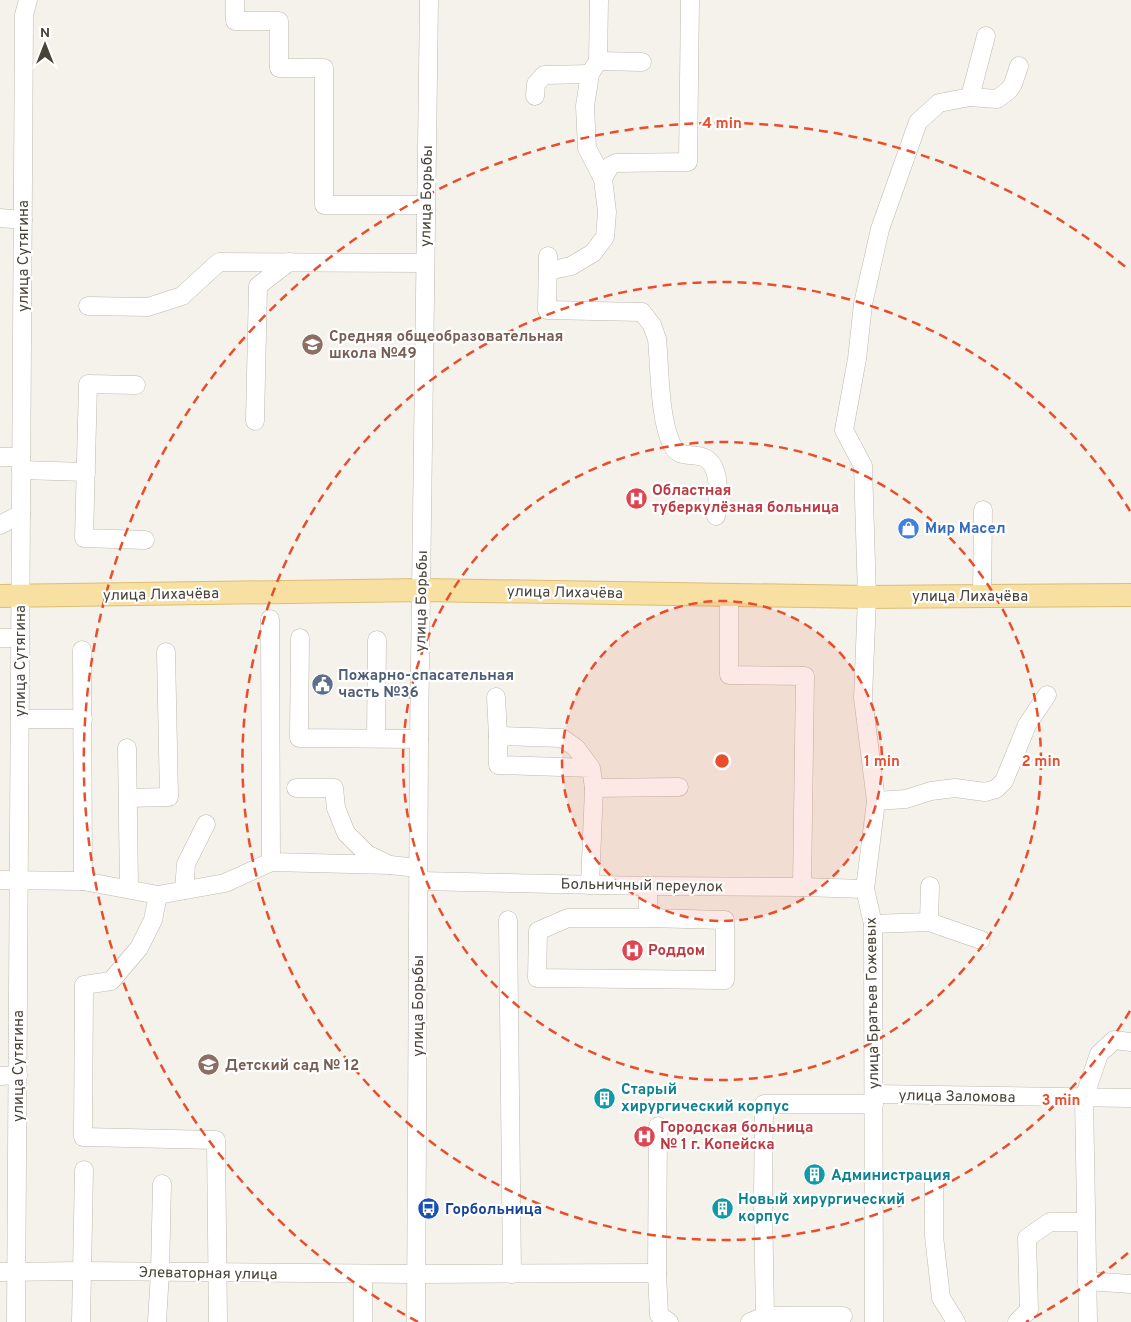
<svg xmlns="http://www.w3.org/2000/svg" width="1131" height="1322" viewBox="0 0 1131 1322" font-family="Overpass,sans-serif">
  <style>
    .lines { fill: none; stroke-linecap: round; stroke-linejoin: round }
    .minor-casing { stroke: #bfb9ae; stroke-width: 19 }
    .major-casing { stroke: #dcbe72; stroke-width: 24 }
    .minor { stroke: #fff; stroke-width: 18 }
    .major { stroke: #f7e0a1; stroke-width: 22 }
    .ring { fill: none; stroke: #ea4c2c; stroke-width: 2.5; stroke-dasharray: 9 6 }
    .labels { text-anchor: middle; stroke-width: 4.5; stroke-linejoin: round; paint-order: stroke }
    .street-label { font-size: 15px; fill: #484339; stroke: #fff }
    .education-label { font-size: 15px; font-weight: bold; fill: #785e54; stroke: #fff; text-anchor: start }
    .health-label { font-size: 15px; font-weight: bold; fill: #be3a42; stroke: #fff; text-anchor: start }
    .shop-label { font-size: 15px; font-weight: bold; fill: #366cbe; stroke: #fff; text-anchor: start }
    .service-label { font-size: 15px; font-weight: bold; fill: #4e5e75; stroke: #fff; text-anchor: start }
    .culture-label { font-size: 15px; font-weight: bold; fill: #0d838f; stroke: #fff; text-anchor: start }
    .transit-label { font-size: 15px; font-weight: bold; fill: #164399; stroke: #fff; text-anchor: start }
    .centre { fill: #ea4c2c; stroke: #fff; stroke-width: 2.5 }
    .ring-label { font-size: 15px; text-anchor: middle; font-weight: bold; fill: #ea4c2c; stroke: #fff; stroke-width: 4.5; stroke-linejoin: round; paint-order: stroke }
  </style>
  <rect width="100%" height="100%" fill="#f4f2eb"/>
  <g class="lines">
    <defs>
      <g id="minor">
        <polyline points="235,0 235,21 279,21 279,68 324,68 324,205 426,205"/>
        <polyline points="599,0 598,61 590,74 585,106 587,148 603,179"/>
        <polyline points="598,61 642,62"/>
        <polyline points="535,96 536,84 544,75 590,74"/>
        <polyline points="970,97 986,36"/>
        <polyline points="0,218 23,220"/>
        <path d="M548,256L547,310L642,312L652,325L657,339C660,369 659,418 672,445C679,460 694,452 705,458C722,467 718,500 716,516"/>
        <polyline points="548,271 571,266 593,253 605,237 607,212 603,179 610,166 616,163 688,162 690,0"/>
        <polyline points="88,306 148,307 182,296 219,262 425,263"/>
        <polyline points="136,385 88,384 84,538 145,540"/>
        <polyline points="255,421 258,286 289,262"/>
        <polyline points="0,457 21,457"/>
        <polyline points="21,470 86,472"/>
        <polyline points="0,525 21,514"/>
        <polyline points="729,595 729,675 805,676 802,887"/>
        <polyline points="982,596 983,510"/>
        <polyline points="270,619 271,862"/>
        <polyline points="0,638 20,638"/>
        <polyline points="300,638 299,738 419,739"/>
        <polyline points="82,650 83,881"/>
        <polyline points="496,697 498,736"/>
        <polyline points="20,719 83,719"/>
        <polyline points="376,738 377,640"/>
        <polyline points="127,748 129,889"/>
        <polyline points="296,788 334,788 336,808 346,833 367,854 390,865 418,868"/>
        <polyline points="594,788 679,787"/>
        <polyline points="128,798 169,797 166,652"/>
        <polyline points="876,801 906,799 931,791 955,788 985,792 996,789 1004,781 1027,725 1047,695"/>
        <polyline points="0,880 83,881 158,895 225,883 271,862 390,865"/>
        <polyline points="419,881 648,886 802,887 865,889"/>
        <polyline points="590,885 594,788 591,768 576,748 562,738 498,736 498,765 591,768"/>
        <polyline points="648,886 648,918 568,918 538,931 537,978 725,980 725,920 648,918"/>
        <polyline points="184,890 186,864 206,824"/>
        <polyline points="158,895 153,920 139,948 111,981 84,985 83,1137 216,1140 218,1322"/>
        <polyline points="508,920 512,1274"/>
        <polyline points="929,922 930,886"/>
        <polyline points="873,924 929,922 981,940"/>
        <polyline points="0,1076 18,1075"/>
        <polyline points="874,1094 1131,1098"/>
        <polyline points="934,1184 934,1236 941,1298 956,1322"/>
        <polyline points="763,1197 764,1104 874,1104"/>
        <polyline points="0,1272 81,1271 416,1274 657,1273 659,1315 669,1322"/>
        <polyline points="657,1273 658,1126"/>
        <polyline points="1087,1281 1131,1284"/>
        <polyline points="765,1316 843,1316"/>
        <polyline points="16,1322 24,15 28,0"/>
        <polyline points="81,1322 84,1170"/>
        <polyline points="157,1322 160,1272 162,1184"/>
        <polyline points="363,1322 363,1274"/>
        <polyline points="416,1322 419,739 429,0"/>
        <polyline points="750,1322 765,1316 763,1204"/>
        <polyline points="874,1322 873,924 865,889 876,801 863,698 867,597 863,466 844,430 857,359 863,304 880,229 918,122 939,103 970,97 997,99 1009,90 1013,84 1019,66"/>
        <polyline points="1017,1322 1029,1310 1027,1238 1050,1222 1086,1222"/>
        <polyline points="1088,1322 1084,1098 1099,1054 1114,1040 1131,1042"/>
      </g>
      <polyline id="major" points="0,596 422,590 867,597 1131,595"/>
    </defs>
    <use href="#minor" class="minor-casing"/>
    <use href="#major" class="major-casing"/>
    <use href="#minor" class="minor"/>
    <use href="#major" class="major"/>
  </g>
  <circle cx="722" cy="761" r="160" fill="#ea4c2c" fill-opacity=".12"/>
  <g class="ring">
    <circle cx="722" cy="761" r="160"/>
    <circle cx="722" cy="761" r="319"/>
    <path d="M1130 1011A479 479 0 1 1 1130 511"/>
    <path d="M1128 1253A638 638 0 0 1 1026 1322M418 1322A638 638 0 1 1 1128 269"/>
  </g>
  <defs>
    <symbol id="school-disc" viewBox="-11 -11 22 22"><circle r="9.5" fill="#8d6e63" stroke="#fff"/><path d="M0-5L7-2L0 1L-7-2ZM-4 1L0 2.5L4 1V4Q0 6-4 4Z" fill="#fff"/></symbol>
    <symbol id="hospital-disc" viewBox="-11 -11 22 22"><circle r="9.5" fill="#e0444e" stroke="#fff"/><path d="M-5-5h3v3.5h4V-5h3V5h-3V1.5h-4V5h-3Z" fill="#fff"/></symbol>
    <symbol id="shop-disc" viewBox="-11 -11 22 22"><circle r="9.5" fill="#3f7fe0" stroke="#fff"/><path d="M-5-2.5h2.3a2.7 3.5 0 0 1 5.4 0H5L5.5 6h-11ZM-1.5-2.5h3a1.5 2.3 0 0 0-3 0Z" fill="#fff"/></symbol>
    <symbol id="civic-disc" viewBox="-11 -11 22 22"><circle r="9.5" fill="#5c6f8a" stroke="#fff"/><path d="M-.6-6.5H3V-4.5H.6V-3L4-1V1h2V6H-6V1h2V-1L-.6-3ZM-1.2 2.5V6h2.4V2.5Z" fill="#fff"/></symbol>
    <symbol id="building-disc" viewBox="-11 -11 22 22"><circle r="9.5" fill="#0f9aa8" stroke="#fff"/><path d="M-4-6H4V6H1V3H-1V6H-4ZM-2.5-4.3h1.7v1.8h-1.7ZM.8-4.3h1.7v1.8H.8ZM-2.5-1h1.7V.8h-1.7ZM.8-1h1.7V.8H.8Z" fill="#fff"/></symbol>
    <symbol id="bus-disc" viewBox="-11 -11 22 22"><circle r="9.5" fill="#1a4fb4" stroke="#fff"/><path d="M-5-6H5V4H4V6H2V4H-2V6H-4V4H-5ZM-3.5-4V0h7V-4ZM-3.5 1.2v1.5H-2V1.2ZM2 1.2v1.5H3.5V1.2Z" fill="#fff"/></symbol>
  </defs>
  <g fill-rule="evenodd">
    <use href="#school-disc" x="300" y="332" width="25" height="25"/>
    <use href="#hospital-disc" x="624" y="486" width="25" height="25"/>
    <use href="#shop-disc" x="896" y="516" width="25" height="25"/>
    <use href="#civic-disc" x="310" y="672" width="25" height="25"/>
    <use href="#hospital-disc" x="620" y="938" width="25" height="25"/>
    <use href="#school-disc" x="196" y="1052" width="25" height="25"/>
    <use href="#building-disc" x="592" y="1086" width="25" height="25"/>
    <use href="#hospital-disc" x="632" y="1124" width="25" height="25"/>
    <use href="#building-disc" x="802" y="1162" width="25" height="25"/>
    <use href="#building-disc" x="710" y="1196" width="25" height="25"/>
    <use href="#bus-disc" x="416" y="1196" width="25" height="25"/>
  </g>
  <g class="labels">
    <g class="street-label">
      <text transform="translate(426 196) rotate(-89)" y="5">улица Борьбы</text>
      <text transform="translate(23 256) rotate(-90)" y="5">улица Сутягина</text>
      <text transform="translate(565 592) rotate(1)" y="5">улица Лихачёва</text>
      <text transform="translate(161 594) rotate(-1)" y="5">улица Лихачёва</text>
      <text x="970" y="601">улица Лихачёва</text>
      <text transform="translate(421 601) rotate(-89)" y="5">улица Борьбы</text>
      <text transform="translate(20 661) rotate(-90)" y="5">улица Сутягина</text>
      <text transform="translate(642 885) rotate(1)" y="5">Больничный переулок</text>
      <text transform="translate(872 1003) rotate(-91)" y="5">улица Братьев Гожевых</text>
      <text transform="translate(418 1006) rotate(-90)" y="5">улица Борьбы</text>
      <text transform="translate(18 1066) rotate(-90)" y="5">улица Сутягина</text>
      <text transform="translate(957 1096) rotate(1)" y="5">улица Заломова</text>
      <text transform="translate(208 1273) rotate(1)" y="5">Элеваторная улица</text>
    </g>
    <g class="education-label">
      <text x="329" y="341">Средняя общеобразовательная<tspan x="329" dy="17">школа №49</tspan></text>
      <text x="225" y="1070">Детский сад № 12</text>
    </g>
    <g class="health-label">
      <text x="652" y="495">Областная<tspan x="652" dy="17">туберкулёзная больница</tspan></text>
      <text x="648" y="955">Роддом</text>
      <text x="660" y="1132">Городская больница<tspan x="660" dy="17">№ 1 г. Копейска</tspan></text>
    </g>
    <g class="shop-label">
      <text x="925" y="533">Мир Масел</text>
    </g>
    <g class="service-label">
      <text x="338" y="680">Пожарно-спасательная<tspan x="338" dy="17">часть №36</tspan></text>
    </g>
    <g class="culture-label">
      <text x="621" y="1094">Старый<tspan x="621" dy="17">хирургический корпус</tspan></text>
      <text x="831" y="1180">Администрация</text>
      <text x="738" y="1204">Новый хирургический<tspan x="738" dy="17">корпус</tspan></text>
    </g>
    <g class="transit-label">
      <text x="445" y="1214">Горбольница</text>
    </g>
  </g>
  <circle cx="722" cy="761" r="8" class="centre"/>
  <g class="ring-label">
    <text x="722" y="128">4 min</text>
    <text x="882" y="766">1 min</text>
    <text x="1041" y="766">2 min</text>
    <text x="1061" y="1105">3 min</text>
  </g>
  <g transform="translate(45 45)" stroke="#ffffff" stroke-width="4" paint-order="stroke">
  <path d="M0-4L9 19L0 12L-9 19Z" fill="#484339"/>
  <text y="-8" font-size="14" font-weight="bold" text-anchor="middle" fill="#484339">N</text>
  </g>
</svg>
